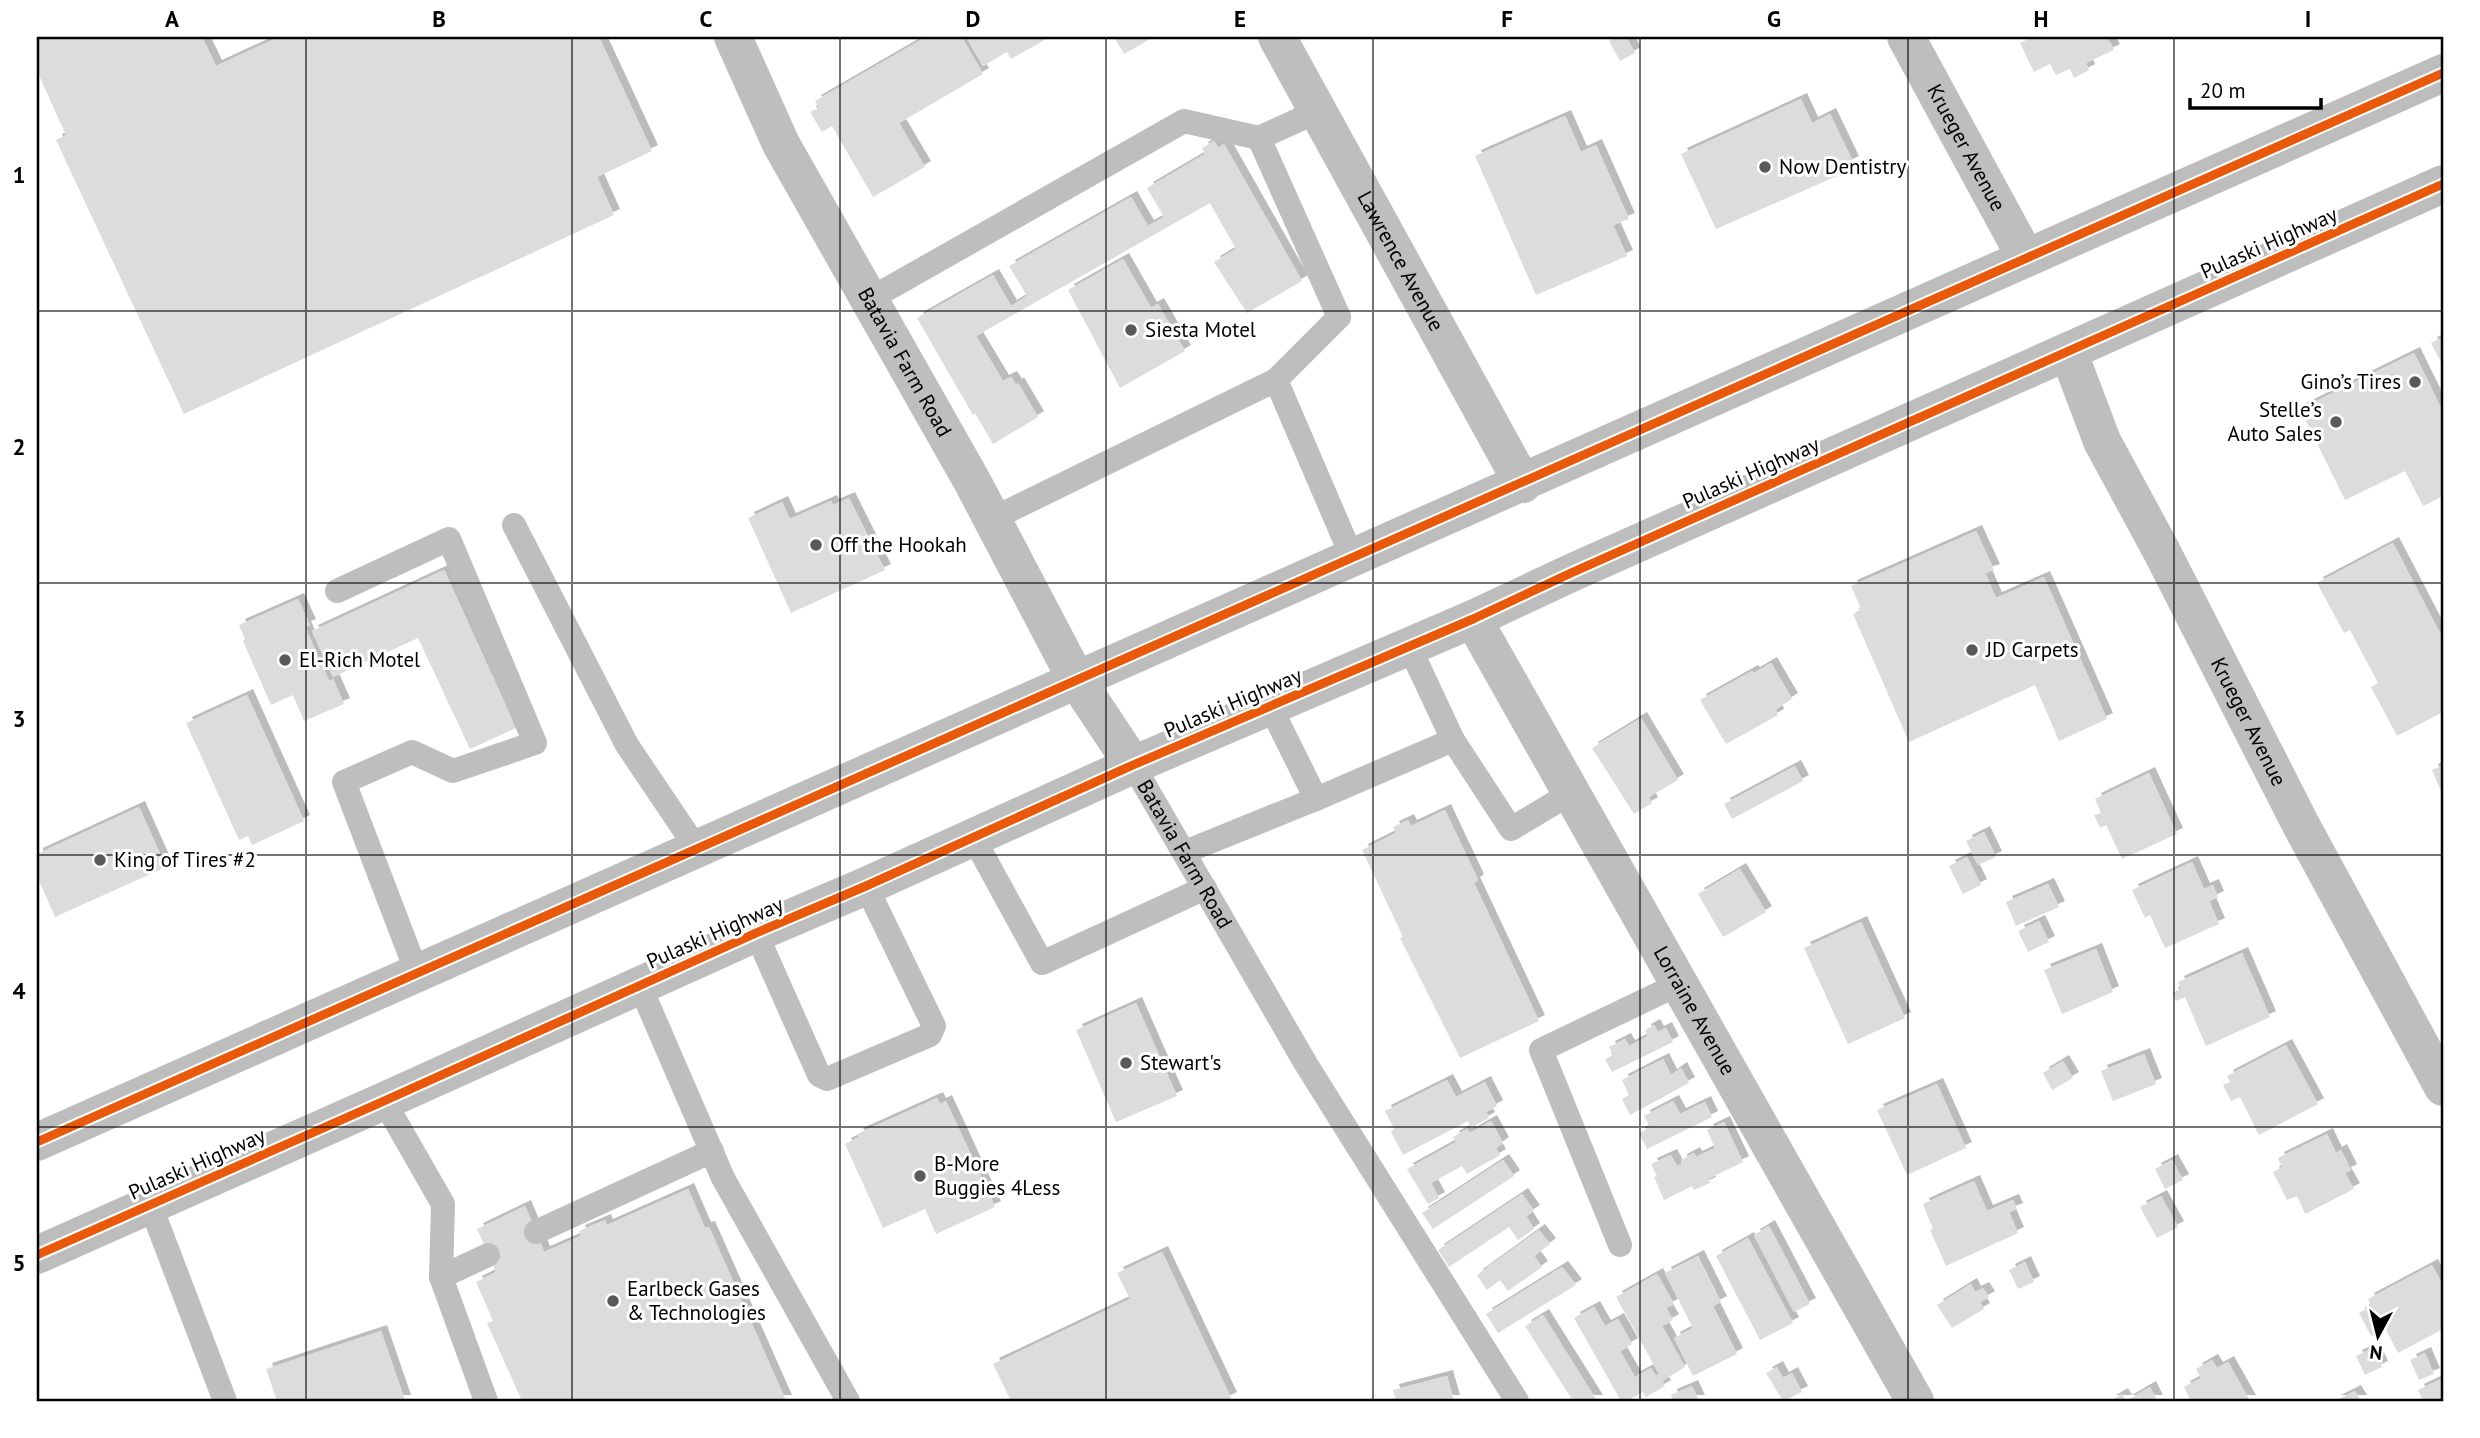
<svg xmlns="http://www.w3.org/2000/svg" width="2480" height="1438" viewBox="0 0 2480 1438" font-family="'PT Sans',sans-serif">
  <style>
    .building { fill: #dcdcdc; filter: url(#shadow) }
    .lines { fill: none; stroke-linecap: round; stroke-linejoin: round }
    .service { stroke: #bebebe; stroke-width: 24 }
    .minor { stroke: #bebebe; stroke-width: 38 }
    .trunk { stroke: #bdbdbd; stroke-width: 38 }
    .cycleway-casing { stroke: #fff; stroke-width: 13 }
    .cycleway { stroke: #e8590c; stroke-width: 9 }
    .grid { fill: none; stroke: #000; stroke-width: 2; stroke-opacity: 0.55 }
    .poi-dot { fill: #595959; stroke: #fff; stroke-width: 2.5 }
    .labels { text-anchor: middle; stroke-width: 6; stroke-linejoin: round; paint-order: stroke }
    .street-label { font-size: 21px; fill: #000; stroke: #fff }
    .poi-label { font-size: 21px; fill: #000; stroke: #fff; text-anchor: start }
    .neatline { fill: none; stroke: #000; stroke-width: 2.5 }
    .grid-label { font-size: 23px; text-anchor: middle; font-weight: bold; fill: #000 }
  </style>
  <defs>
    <filter id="shadow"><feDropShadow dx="6" dy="-6" stdDeviation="0" flood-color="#0004"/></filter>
  </defs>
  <rect width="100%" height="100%" fill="#fff"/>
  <g class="building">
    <polygon points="37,37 202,37 216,66 279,37 599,37 652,151 597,177 614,215 184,414 56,140 66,135 37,71"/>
    <polygon points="926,37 962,37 983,74 899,123 925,167 873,197 832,126 822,132 810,112 819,108 815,101"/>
    <polygon points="966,37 1050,37 1011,59 1007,52 983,66"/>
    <polygon points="1114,37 1154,37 1124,54"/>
    <polygon points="1615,37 1626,37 1635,53 1620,61 1609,41"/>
    <polygon points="2033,37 2107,37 2114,50 2086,63 2089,70 2074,78 2070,69 2056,75 2050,64 2034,72 2020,43"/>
    <polygon points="1801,99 1812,123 1830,114 1853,162 1834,171 1837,176 1716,229 1681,154"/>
    <polygon points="1565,116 1581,152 1596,145 1629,219 1613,225 1627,256 1536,295 1475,156"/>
    <polygon points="1214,141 1218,148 1224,144 1302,281 1247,313 1214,262 1236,249 1210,203 976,336 1003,381 1011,377 1016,385 1018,383 1038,417 993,444 975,413 973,415 917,318 993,275 1011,306 1027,296 1009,266 1131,197 1148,226 1164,217 1147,188 1205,154 1202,148"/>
    <polygon points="1123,259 1151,308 1158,304 1185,351 1120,388 1068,290"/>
    <polygon points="2443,337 2443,366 2431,343"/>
    <polygon points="2414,353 2443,412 2443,496 2423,506 2405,471 2345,500 2300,409"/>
    <polygon points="849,498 885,570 791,613 748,518 782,502 790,519 831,501 833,505"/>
    <polygon points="1976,531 1994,570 1985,573 1996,598 2044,577 2107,719 2059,741 2035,685 1909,742 1853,614 1861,609 1851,586"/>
    <polygon points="2393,543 2443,639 2443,712 2397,736 2371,687 2378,683 2350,630 2344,633 2317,583"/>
    <polygon points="444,570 516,728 470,749 418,638 333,677 312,631"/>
    <polygon points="298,599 310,625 305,627 329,681 333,679 344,704 304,721 293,695 271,705 243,641 245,639 239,625"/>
    <polygon points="1771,663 1792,699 1776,709 1778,715 1726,744 1700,700 1752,671 1754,673"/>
    <polygon points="247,695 304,821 252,845 248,836 239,840 186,723"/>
    <polygon points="1641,718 1678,780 1649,797 1652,803 1634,814 1592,748"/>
    <polygon points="2443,765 2443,796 2432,770"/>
    <polygon points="1795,766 1803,781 1732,819 1724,804"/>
    <polygon points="2149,773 2177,834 2122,859 2106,825 2100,828 2094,815 2101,813 2095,799"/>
    <polygon points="139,807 166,867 55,917 37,876 37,854"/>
    <polygon points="1445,810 1478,880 1474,883 1539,1021 1460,1058 1400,938 1403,937 1362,850 1396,833 1393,827 1408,820 1411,826"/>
    <polygon points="1984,832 1996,857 1978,865 1966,841"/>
    <polygon points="1967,857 1981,885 1963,894 1949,866"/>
    <polygon points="2192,862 2204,889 2213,885 2218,897 2209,901 2219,924 2165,948 2150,915 2145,918 2132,890"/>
    <polygon points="1740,869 1766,912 1723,937 1698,894"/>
    <polygon points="2048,884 2059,907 2016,926 2006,902"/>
    <polygon points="2039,921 2049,942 2028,952 2018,931"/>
    <polygon points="1861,922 1905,1018 1848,1044 1804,948"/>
    <polygon points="2096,949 2113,992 2062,1014 2044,970"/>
    <polygon points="2242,953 2270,1017 2206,1046 2185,997 2176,1001 2172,993 2181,989 2178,982"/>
    <polygon points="1136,1003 1177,1096 1116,1122 1076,1030"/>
    <polygon points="1654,1025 1658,1032 1666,1028 1673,1042 1612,1072 1605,1059 1613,1055 1609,1047 1625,1039 1629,1046 1648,1036 1645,1030"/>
    <polygon points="2286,1045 2318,1104 2259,1135 2240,1097 2231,1101 2223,1085 2230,1082 2227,1076"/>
    <polygon points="2144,1054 2156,1084 2113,1101 2101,1071"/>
    <polygon points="1663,1059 1671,1075 1681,1068 1689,1083 1630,1115 1622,1099 1629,1095 1622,1080"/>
    <polygon points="2063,1061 2073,1078 2052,1090 2043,1073"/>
    <polygon points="1447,1080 1456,1097 1485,1082 1497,1106 1486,1112 1489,1118 1471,1128 1468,1121 1403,1155 1391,1132 1394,1129 1385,1111"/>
    <polygon points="1937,1084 1966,1148 1907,1175 1877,1110"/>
    <polygon points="937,1098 940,1104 946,1101 995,1207 936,1234 925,1209 883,1228 845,1144 859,1137 857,1134"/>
    <polygon points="1673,1101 1680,1114 1705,1102 1712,1117 1647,1149 1639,1133 1650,1127 1644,1116"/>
    <polygon points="1491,1121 1503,1143 1496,1148 1500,1155 1467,1174 1462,1166 1431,1183 1439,1198 1428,1204 1407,1169 1456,1142 1453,1137 1467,1129 1470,1133"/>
    <polygon points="1724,1122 1743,1162 1708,1179 1710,1183 1694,1190 1692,1186 1664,1200 1654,1177 1657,1176 1651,1164 1671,1155 1677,1166 1682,1164 1681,1160 1694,1153 1696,1157 1715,1148 1707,1130"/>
    <polygon points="2327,1134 2336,1153 2341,1150 2351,1170 2345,1173 2354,1189 2305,1214 2297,1196 2287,1200 2273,1172 2282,1167 2278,1158"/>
    <polygon points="1503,1160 1514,1176 1433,1229 1422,1213"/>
    <polygon points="2172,1160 2183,1180 2165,1189 2155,1169"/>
    <polygon points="1974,1181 1987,1211 2013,1200 2017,1209 2009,1212 2018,1233 1946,1266 1930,1230 1933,1229 1923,1204"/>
    <polygon points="688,1189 705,1228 709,1227 786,1401 522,1401 487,1323 493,1321 476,1282 496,1272 477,1229 525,1206 544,1252 581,1236 579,1231 605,1220 607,1225"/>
    <polygon points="1522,1194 1534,1211 1526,1216 1534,1229 1518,1240 1509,1227 1449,1267 1438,1250"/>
    <polygon points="2161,1196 2178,1227 2157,1238 2140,1207"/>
    <polygon points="1769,1226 1810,1304 1794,1312 1754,1235"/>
    <polygon points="1539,1230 1550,1244 1534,1256 1542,1267 1508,1291 1500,1280 1487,1290 1477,1275"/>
    <polygon points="1748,1238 1793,1323 1760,1340 1716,1256"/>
    <polygon points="1162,1252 1231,1398 1225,1401 1011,1401 993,1364 1130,1299 1117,1273"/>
    <polygon points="1698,1256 1721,1302 1713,1306 1737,1354 1693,1376 1674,1338 1693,1328 1665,1273"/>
    <polygon points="2025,1262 2034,1282 2018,1289 2009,1270"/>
    <polygon points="2432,1265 2443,1286 2443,1329 2398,1353 2385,1328 2371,1336 2359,1313 2371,1306 2368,1299"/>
    <polygon points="1562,1267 1576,1285 1498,1333 1486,1314"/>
    <polygon points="1657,1274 1674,1304 1666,1308 1673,1320 1662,1326 1685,1367 1662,1381 1665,1386 1646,1397 1643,1392 1626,1401 1621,1401 1574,1318 1594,1307 1605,1326 1618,1319 1632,1344 1620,1351 1635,1377 1651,1368 1656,1376 1659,1374 1616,1297"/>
    <polygon points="1971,1284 1975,1292 1983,1288 1989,1297 1980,1302 1984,1309 1952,1328 1937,1305"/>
    <polygon points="1543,1315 1597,1401 1573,1401 1525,1326"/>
    <polygon points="381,1331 405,1401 277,1401 266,1369"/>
    <polygon points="2373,1348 2382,1367 2365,1375 2356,1356"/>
    <polygon points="2425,1353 2434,1374 2419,1380 2410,1360"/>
    <polygon points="2212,1360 2217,1368 2228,1362 2250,1401 2191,1401 2184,1387 2201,1378 2196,1369"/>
    <polygon points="1777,1367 1783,1378 1792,1373 1802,1392 1783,1401 1766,1373"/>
    <polygon points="1447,1376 1454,1401 1396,1401 1393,1390"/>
    <polygon points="2443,1378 2443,1401 2423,1401 2418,1390"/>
    <polygon points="1692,1386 1699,1401 1673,1401 1671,1395"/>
    <polygon points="2150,1387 2157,1401 2110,1401 2122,1394 2126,1401"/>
    <polygon points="2355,1391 2361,1401 2335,1401"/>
  </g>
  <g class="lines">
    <g class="service">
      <polyline points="868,300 1184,121 1259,138"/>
      <polyline points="1276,380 1339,317 1259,138 1318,111"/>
      <polyline points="992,519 1276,380 1352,557"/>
      <polyline points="514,525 627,745 697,849"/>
      <polyline points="337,591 449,539 535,743 453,771 412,752 344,782 417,973"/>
      <polyline points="1270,706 1316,799 1453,740 1409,646"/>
      <polyline points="1453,740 1511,829 1571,793"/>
      <path id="s1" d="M1133,765L1306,1064L1517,1401"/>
      <polyline points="973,837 1042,963 1205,888"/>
      <polyline points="1185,852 1316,799"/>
      <polyline points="756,933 819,1075 827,1079 930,1035 934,1026 866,886"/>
      <polyline points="640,986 723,1178 848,1401"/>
      <polyline points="384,1101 443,1204 441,1277 486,1401"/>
      <polyline points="150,1204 225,1401"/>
      <polyline points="536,1232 712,1151"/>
      <polyline points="1620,1245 1541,1050 1679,984"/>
      <polyline points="441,1277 488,1255"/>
    </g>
    <g class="minor">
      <path id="s2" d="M733,37L781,144L972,481L1076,679L1133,765"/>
      <path id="s3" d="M1277,37L1523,484"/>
      <path id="s4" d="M1906,37L2026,258"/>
      <path id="s5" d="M2068,351L2102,441L2162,552L2301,825L2443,1087"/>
      <path id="s6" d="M1473,619L1915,1401"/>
    </g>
    <g class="trunk">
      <polyline points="37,1142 2443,73"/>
      <polyline points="37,1255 384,1101 756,933 866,886 1133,765 1473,619 1571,573 2443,184"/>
    </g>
    <defs>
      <g id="cycleway">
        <polyline points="37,1142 2443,73"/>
        <polyline points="37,1255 384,1101 756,933 866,886 1133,765 1473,619 1571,573 2443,184"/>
      </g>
    </defs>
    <use href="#cycleway" class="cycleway-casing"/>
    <use href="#cycleway" class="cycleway"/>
  </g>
  <path class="grid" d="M306,37V1401M572,37V1401M840,37V1401M1106,37V1401M1373,37V1401M1640,37V1401M1908,37V1401M2174,37V1401M37,311H2443M37,583H2443M37,855H2443M37,1127H2443"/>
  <g class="poi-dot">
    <circle cx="1765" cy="167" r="7"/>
    <circle cx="1131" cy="330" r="7"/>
    <circle cx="2415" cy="382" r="7"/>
    <circle cx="2336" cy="422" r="7"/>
    <circle cx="816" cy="545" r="7"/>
    <circle cx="1972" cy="650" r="7"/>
    <circle cx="285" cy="660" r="7"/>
    <circle cx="100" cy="860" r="7"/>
    <circle cx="1126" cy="1063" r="7"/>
    <circle cx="920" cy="1176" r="7"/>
    <circle cx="613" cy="1301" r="7"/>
  </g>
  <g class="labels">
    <g class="street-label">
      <text dy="7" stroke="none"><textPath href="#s4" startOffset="126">Krueger Avenue</textPath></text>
      <text transform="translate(2269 243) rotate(-24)" y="7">Pulaski Highway</text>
      <text dy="7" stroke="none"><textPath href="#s3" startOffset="256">Lawrence Avenue</textPath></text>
      <text dy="7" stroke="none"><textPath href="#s2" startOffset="368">Batavia Farm Road</textPath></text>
      <text transform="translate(1751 473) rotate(-24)" y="7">Pulaski Highway</text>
      <text transform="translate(1233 703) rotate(-23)" y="7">Pulaski Highway</text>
      <text dy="7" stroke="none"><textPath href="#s5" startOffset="413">Krueger Avenue</textPath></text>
      <text dy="7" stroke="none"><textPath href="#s1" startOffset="103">Batavia Farm Road</textPath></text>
      <text transform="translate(715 933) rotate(-24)" y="7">Pulaski Highway</text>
      <text dy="7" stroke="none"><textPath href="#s6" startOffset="450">Lorraine Avenue</textPath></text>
      <text transform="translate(197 1164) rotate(-24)" y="7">Pulaski Highway</text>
    </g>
    <g class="poi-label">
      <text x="1779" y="174">Now Dentistry</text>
      <text x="1145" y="337">Siesta Motel</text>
      <text x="2401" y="389" text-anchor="end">Gino’s Tires</text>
      <text x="2322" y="417" text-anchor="end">Stelle’s<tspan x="2322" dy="24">Auto Sales</tspan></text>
      <text x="830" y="552">Off the Hookah</text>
      <text x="1986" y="657">JD Carpets</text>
      <text x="299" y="667">El-Rich Motel</text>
      <text x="114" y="867">King of Tires #2</text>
      <text x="1140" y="1070">Stewart's</text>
      <text x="934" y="1171">B-More<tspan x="934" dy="24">Buggies 4Less</tspan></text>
      <text x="627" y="1296">Earlbeck Gases<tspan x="627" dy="24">&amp; Technologies</tspan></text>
    </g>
  </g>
  <rect width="2480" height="1438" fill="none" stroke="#ffffff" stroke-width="77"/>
  <g transform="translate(2378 1336) rotate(187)" stroke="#ffffff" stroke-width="5" paint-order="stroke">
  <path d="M0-5L12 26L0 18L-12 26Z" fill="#000000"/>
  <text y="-10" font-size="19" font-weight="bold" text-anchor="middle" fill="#000000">N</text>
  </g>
  <path d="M2190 98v10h131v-10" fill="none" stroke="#000000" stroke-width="3.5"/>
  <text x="2200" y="98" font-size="21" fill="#000000" stroke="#ffffff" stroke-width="5" paint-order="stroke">20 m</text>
  <rect x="38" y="38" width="2404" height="1362" class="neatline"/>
  <g class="grid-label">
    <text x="172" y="27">A</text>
    <text x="439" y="27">B</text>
    <text x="706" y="27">C</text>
    <text x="973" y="27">D</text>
    <text x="1240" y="27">E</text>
    <text x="1507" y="27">F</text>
    <text x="1774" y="27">G</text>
    <text x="2041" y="27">H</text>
    <text x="2308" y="27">I</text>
    <text x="19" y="183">1</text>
    <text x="19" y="455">2</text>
    <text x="19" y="727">3</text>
    <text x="19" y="999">4</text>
    <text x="19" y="1271">5</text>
  </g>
</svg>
